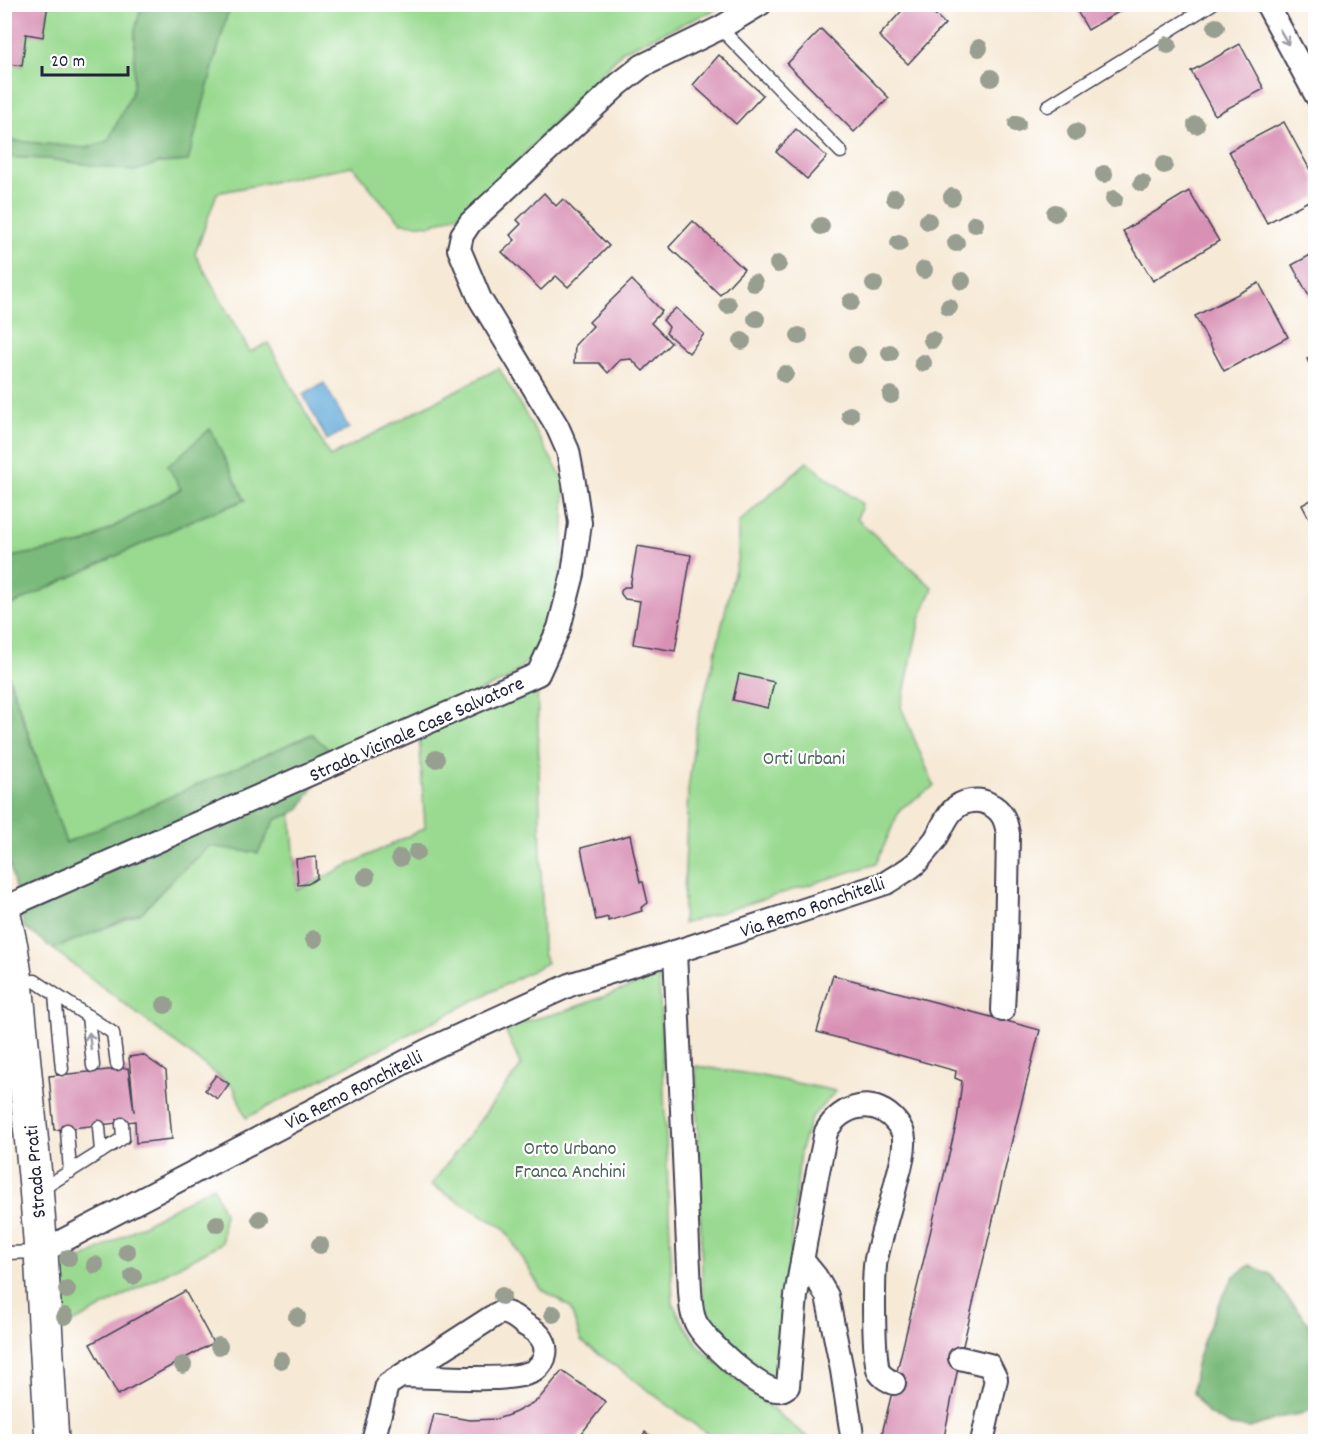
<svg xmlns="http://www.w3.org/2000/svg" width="1320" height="1446" viewBox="0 0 1320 1446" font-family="Dekko,sans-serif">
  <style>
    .green { fill: #99da90; stroke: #5e7e66; stroke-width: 1.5 }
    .forest { fill: #7aba7a; stroke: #4e6e5a; stroke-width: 1.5 }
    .water { fill: #61a9d8; stroke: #42668a; stroke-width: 1.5 }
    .building { fill: #d890b4 }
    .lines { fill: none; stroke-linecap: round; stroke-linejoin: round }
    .lane-casing { stroke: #424052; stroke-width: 15 }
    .street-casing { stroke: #424052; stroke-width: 26 }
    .secondary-casing { stroke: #424052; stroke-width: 36 }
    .lane { stroke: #fff; stroke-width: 12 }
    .street { stroke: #fff; stroke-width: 22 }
    .secondary { stroke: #fff; stroke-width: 33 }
    .tree { fill: #989f91 }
    .oneway { stroke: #9c9ca7 }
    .labels { text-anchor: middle; stroke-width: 4.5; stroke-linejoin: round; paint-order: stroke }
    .street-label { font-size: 20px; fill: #22223b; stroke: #fff }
    .park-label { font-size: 20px; fill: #4c6259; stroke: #fff }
  </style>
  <rect width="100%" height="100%" fill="#fff"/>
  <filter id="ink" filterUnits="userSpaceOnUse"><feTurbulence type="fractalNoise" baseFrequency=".0167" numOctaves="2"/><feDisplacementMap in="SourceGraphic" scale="12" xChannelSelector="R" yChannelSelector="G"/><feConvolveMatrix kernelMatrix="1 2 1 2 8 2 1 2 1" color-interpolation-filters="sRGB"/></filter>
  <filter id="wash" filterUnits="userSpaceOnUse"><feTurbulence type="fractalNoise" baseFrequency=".008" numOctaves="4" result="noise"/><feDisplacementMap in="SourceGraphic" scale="24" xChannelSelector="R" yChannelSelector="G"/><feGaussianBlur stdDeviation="1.35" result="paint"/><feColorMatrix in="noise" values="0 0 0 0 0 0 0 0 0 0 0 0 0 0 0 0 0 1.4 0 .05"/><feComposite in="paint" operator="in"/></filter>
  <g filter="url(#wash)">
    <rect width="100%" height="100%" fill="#f6e9d5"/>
    <g class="green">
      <polygon points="48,5 142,5 135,30 134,78 132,93 108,141 86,148 5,140 4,63 22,66 26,34 43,36"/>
      <polygon points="237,5 726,5 624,50 508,171 462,213 431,225 402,223 383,203 352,166 217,193 195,254 250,352 268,343 330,457 499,368 565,483 563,554 554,613 532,656 510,678 334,755 312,734 66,843 5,665 4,608 193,520 245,500 168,465 181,489 83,544 5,558 5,157 48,159 134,171 159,163 187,161 227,15"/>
      <polygon points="807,462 862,504 857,519 933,588 920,619 901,707 934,786 900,809 876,864 683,924 688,790 697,722 712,667 738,557 738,523"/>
      <polygon points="537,679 543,953 547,963 246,1118 234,1088 53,949 141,913 174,878 209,846 258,853 275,820 291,814 297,890 425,828 419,733"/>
      <polygon points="659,976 673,1305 687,1329 701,1349 762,1401 812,1441 717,1441 581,1341 570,1307 541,1289 504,1228 431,1185 521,1066 504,1027 565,1011"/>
      <polygon points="696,1066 757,1075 836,1091 811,1118 800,1152 779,1377 756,1370 719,1340 703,1312"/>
      <polygon points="213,1186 224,1213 222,1243 60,1330 57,1273"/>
    </g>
    <g class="forest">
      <polygon points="142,5 237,5 227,15 188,161 159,163 134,171 48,159 5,157 5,140 86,148 108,141 132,93 134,78 135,30"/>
      <polygon points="210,429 245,500 193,520 5,608 5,558 83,544 181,489 168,466"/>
      <polygon points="4,665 66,843 312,734 334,755 299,810 275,820 258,853 209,846 174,878 141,913 53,949 24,927 5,845"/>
      <polygon points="1250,1265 1272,1275 1284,1294 1315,1331 1316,1408 1300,1414 1282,1417 1250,1428 1231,1426 1207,1413 1193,1393 1196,1364 1204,1339 1218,1306 1234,1276"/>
    </g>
    <polygon class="water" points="324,383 349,428 327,440 303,394"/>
    <g id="blocks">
      <g class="building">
        <polygon points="4,4 48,4 43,37 26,34 22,66 4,63"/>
        <polygon points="908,4 924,4 945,24 908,64 879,36"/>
        <polygon points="1073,4 1132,4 1088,30"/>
        <polygon points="821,29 889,98 854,132 787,64"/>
        <polygon points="1240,44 1264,89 1215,115 1191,71"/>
        <polygon points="719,55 763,95 736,124 693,85"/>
        <polygon points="1284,122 1316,181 1316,197 1267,223 1229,151"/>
        <polygon points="796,129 827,157 807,179 776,152"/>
        <polygon points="1189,191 1219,241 1153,281 1123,231"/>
        <polygon points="544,193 556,206 563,199 609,246 568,287 556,276 541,290 502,252 515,240 510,235 521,224 517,220"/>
        <polygon points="693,221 744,269 720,295 669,247"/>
        <polygon points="1316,252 1316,309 1292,265"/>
        <polygon points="632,280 662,311 651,323 671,343 643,371 631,359 620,360 608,373 599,363 574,363 575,345 593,326 589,322"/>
        <polygon points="1259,283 1288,337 1224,371 1195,316"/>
        <polygon points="676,308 704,334 689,353 666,333 669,327 663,320"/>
        <polygon points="1316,355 1316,379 1307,359"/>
        <polygon points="1316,497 1316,532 1302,505"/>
        <polygon points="637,546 691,555 675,651 633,644 640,601 625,599 621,594 621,591 624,587 630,587"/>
        <polygon points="739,674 774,682 768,708 733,700"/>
        <polygon points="630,835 640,882 643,882 648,903 641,908 642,911 608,921 608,917 596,920 581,848"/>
        <polygon points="316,857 317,878 308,884 298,885 296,859"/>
        <polygon points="833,975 1040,1030 1013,1136 960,1358 943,1442 880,1442 957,1121 962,1081 955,1078 956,1071 817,1032"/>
        <polygon points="143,1055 166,1071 172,1139 136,1143 135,1121 54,1130 49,1076 128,1068 134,1112 129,1057"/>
        <polygon points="216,1075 229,1084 218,1099 205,1090"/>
        <polygon points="185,1291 213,1343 118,1395 90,1344"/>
        <polygon points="562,1371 606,1402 575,1442 427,1442 434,1414 470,1420 496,1419 506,1416 516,1412 538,1400"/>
        <polygon points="645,1432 657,1442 638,1442"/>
      </g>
    </g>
  </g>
  <g filter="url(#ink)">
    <use href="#blocks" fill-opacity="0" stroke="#424052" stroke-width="1.5"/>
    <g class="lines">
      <defs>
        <g id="lane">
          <polyline points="720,28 841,152"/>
          <polyline points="1048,106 1212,4"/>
          <polyline points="17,982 35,981 113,1033 117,1064"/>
          <polyline points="55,995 62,1069"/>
          <polyline points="88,1016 93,1066"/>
          <polyline points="99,1127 101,1152"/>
          <polyline points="67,1130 70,1172"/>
          <polyline points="37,1186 50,1184 123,1138 122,1124"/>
          <polyline points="4,1253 40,1252"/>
        </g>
        <g id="street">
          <polyline points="1267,4 1316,95"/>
          <polyline points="4,908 538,674 559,628 573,574 580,523 574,483 568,451 557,426 480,299 459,249 462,235 470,223 619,84 642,66 720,28 760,4"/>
          <path d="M675,952L690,1291C691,1302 691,1314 696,1323C705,1341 756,1387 775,1390C781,1391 784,1389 788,1386L796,1296L816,1181L826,1132C841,1104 876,1096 897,1123C901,1128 904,1133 904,1139C905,1152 901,1166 897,1179C891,1206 882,1232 876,1259C873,1273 873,1362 879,1372C883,1378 888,1380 894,1383"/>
          <path d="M41,1252L428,1050L572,984L675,952L886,883C896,876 909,870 917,862C923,855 929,847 935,840C945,824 949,804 971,801C978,800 984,801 989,804C1002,810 1006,820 1008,834L1006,947L1003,1010"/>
          <polyline points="803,1261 816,1277 827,1296 842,1370 853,1442"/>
          <polyline points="960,1358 989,1365 996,1379 982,1442"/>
          <path d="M373,1442L387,1385L492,1317C495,1316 497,1313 500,1313C509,1311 518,1319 524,1324C529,1327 535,1330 539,1335C549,1346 547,1361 535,1370C516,1384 429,1376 402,1376"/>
        </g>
        <polyline id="secondary" points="4,915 11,947 16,982 36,1186 41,1252 52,1442"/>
      </defs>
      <use href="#lane" class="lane-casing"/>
      <use href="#street" class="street-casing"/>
      <use href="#secondary" class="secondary-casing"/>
      <use href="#lane" class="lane"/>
      <use href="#street" class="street"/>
      <use href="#secondary" class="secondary"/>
    </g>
    <g class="tree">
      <circle cx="1216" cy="27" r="9"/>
      <circle cx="1168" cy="45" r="9"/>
      <circle cx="979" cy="48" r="9"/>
      <circle cx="991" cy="78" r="9"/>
      <circle cx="1017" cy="124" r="9"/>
      <circle cx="1196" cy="125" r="9"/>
      <circle cx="1076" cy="132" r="9"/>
      <circle cx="1164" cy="165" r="9"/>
      <circle cx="1104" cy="174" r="9"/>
      <circle cx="1142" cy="183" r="9"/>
      <circle cx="952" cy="197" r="9"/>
      <circle cx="895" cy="198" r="9"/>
      <circle cx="1114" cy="199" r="9"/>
      <circle cx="1055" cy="213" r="9"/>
      <circle cx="928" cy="221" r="9"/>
      <circle cx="975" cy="224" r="9"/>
      <circle cx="821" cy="226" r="9"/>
      <circle cx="899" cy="243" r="9"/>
      <circle cx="956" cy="243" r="9"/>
      <circle cx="778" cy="264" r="9"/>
      <circle cx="924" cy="270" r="9"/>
      <circle cx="962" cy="281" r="9"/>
      <circle cx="754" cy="283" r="9"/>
      <circle cx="874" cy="284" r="9"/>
      <circle cx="851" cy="302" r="9"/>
      <circle cx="728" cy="305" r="9"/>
      <circle cx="949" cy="307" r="9"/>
      <circle cx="756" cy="319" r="9"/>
      <circle cx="799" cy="336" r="9"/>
      <circle cx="932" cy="340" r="9"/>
      <circle cx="742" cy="341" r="9"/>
      <circle cx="890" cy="353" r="9"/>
      <circle cx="857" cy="355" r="9"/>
      <circle cx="923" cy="363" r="9"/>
      <circle cx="785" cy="374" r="9"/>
      <circle cx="891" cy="395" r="9"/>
      <circle cx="850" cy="415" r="9"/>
      <circle cx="436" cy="759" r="9"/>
      <circle cx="417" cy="852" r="9"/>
      <circle cx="400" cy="858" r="9"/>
      <circle cx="366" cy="877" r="9"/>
      <circle cx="314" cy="939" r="9"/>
      <circle cx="165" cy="1005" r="9"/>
      <circle cx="260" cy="1219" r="9"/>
      <circle cx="217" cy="1224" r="9"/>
      <circle cx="320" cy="1245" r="9"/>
      <circle cx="127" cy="1252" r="9"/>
      <circle cx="68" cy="1258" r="9"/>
      <circle cx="95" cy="1265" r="9"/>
      <circle cx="133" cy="1276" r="9"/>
      <circle cx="67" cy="1290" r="9"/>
      <circle cx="502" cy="1296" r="9"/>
      <circle cx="553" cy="1314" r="9"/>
      <circle cx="65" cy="1316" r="9"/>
      <circle cx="297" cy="1317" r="9"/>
      <circle cx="219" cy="1346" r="9"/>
      <circle cx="281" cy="1360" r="9"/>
      <circle cx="183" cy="1365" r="9"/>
    </g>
    <defs><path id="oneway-shaft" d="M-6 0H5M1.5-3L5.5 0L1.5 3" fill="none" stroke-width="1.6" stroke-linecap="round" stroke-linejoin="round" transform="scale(1.5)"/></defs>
    <g class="oneway">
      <use href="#oneway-shaft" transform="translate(1284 37) rotate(60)"/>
      <use href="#oneway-shaft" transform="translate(90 1041) rotate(-96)"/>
    </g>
  </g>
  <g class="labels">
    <g class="street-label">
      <text transform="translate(416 728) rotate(-24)" y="7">Strada Vicinale Case Salvatore</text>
      <text transform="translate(812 906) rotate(-19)" y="7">Via Remo Ronchitelli</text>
      <text transform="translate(353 1089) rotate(-27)" y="7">Via Remo Ronchitelli</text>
      <text transform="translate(34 1172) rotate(-95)" y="7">Strada Prati</text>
    </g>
    <g class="park-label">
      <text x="804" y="764">Orti Urbani</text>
      <text x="570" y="1154">Orto Urbano<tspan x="570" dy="23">Franca Anchini</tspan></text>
    </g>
  </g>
  <rect width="1320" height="1446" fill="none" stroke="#fff" stroke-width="24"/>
  <path d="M42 66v9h86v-9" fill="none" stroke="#22223b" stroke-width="3"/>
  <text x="51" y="66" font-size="18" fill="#22223b" stroke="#ffffff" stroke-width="4.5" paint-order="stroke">20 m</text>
</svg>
